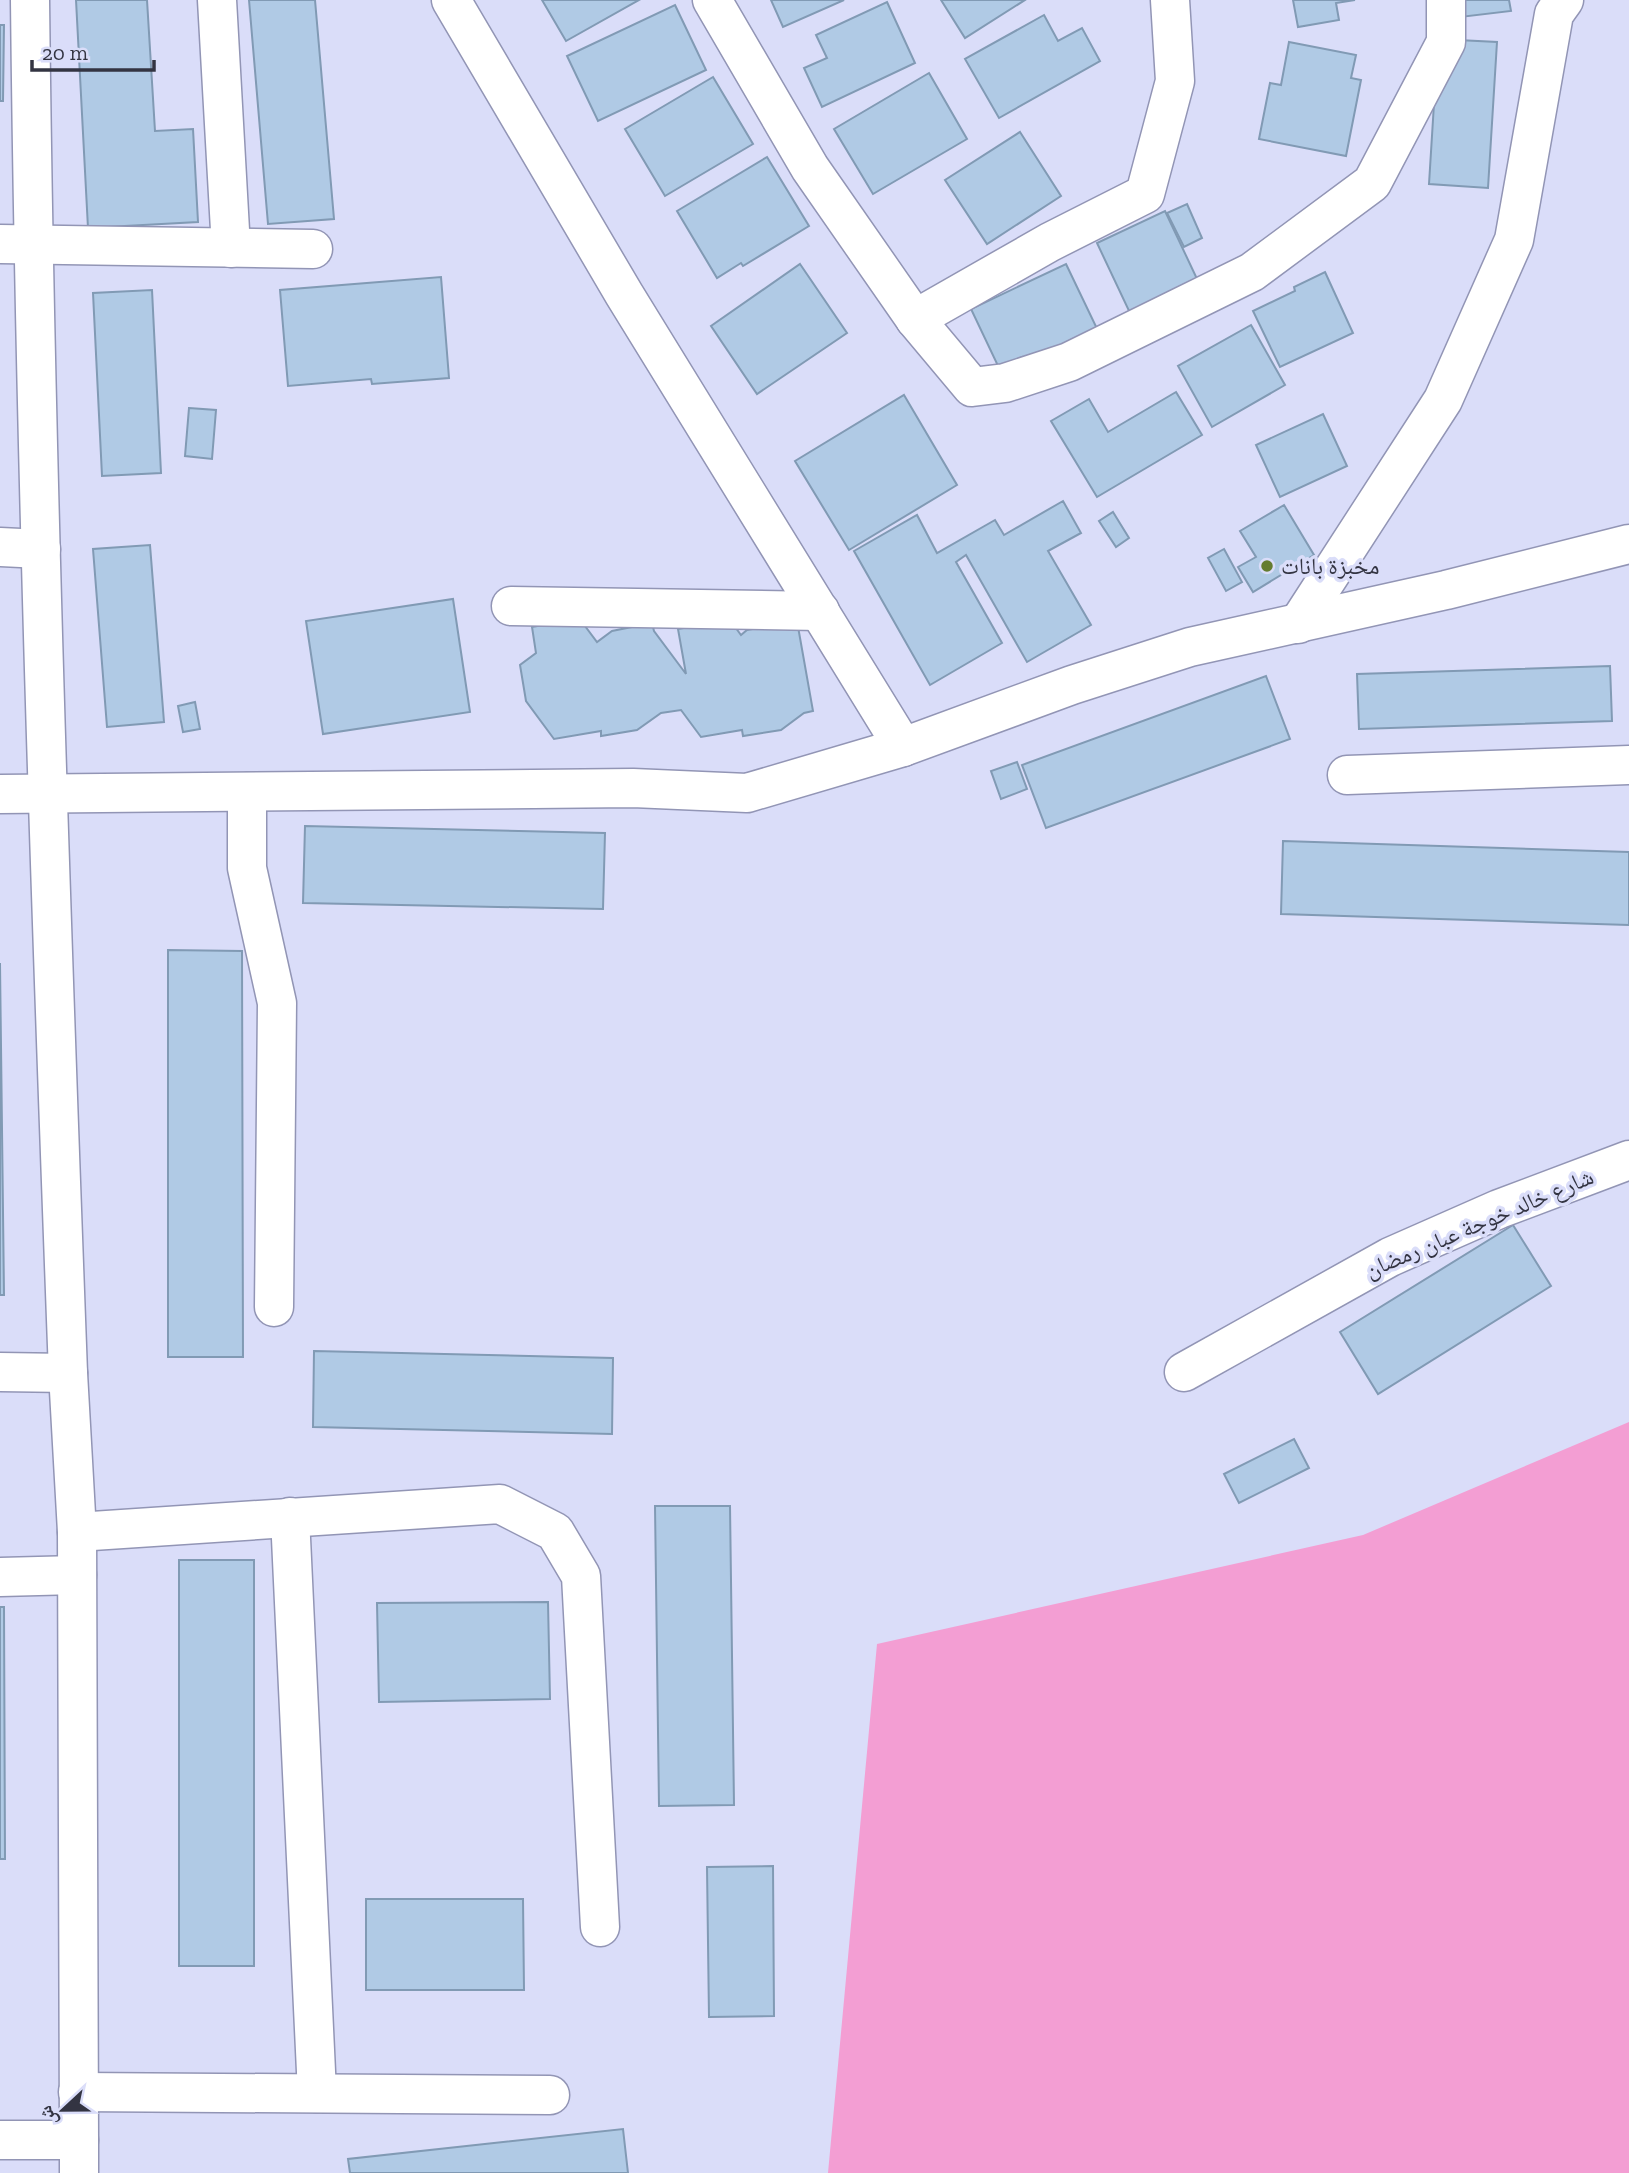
<svg xmlns="http://www.w3.org/2000/svg" width="1629" height="2173" viewBox="0 0 1629 2173" font-family="'Zilla Slab','Noto Naskh Arabic',serif">
  <style>
    .green { fill: #f39ed3 }
    .building { fill: #b0cae5; stroke: #819ab4; stroke-width: 2 }
    .lines { fill: none; stroke-linecap: round; stroke-linejoin: round }
    .minor-casing { stroke: #9295b5; stroke-width: 41 }
    .minor { stroke: #fff; stroke-width: 38 }
    .poi-dot { fill: #647c2f; stroke: #daddf9; stroke-width: 2.5 }
    .labels { text-anchor: middle; stroke-width: 7; stroke-linejoin: round; paint-order: stroke }
    .poi-label { font-size: 23px; fill: #333442; stroke: #daddf9; text-anchor: start }
    .street-label { font-size: 23px; fill: #333442; stroke: #daddf9 }
  </style>
  <rect width="100%" height="100%" fill="#daddf9"/>
  <polygon class="green" points="1629,1422 1629,2173 828,2173 877,1644 1363,1535"/>
  <g class="building">
    <polygon points="76,0 147,0 155,131 193,129 198,222 88,228"/>
    <polygon points="249,0 315,0 334,219 268,224"/>
    <polygon points="542,0 639,0 566,41"/>
    <polygon points="771,0 844,0 783,27"/>
    <polygon points="941,0 1025,0 965,38"/>
    <polygon points="1293,0 1355,0 1336,3 1339,20 1298,27"/>
    <polygon points="1449,0 1509,0 1511,11 1452,18"/>
    <polygon points="887,2 915,63 822,107 804,68 827,58 816,35"/>
    <polygon points="675,5 706,70 598,121 567,56"/>
    <polygon points="1044,15 1058,41 1082,28 1100,61 999,118 965,59"/>
    <polygon points="0,25 4,25 3,101 0,101"/>
    <polygon points="1438,39 1497,42 1488,188 1429,184"/>
    <polygon points="1289,42 1356,55 1351,78 1361,80 1346,156 1259,139 1270,83 1281,85"/>
    <polygon points="929,73 967,139 873,194 834,129"/>
    <polygon points="713,77 753,144 665,196 625,129"/>
    <polygon points="1020,132 1061,196 987,244 945,180"/>
    <polygon points="767,157 809,226 743,266 741,263 717,278 677,211"/>
    <polygon points="1187,204 1202,238 1184,247 1167,213"/>
    <polygon points="1165,211 1198,281 1130,313 1097,243"/>
    <polygon points="800,264 847,333 757,394 711,326"/>
    <polygon points="1066,264 1101,337 1029,371 1022,357 999,368 971,309"/>
    <polygon points="1325,272 1353,333 1280,367 1253,311 1295,291 1294,287"/>
    <polygon points="441,277 449,378 372,384 371,379 288,386 280,290"/>
    <polygon points="152,290 161,473 102,476 93,293"/>
    <polygon points="1251,325 1285,385 1212,427 1178,366"/>
    <polygon points="1176,392 1202,435 1097,497 1051,421 1089,399 1108,432"/>
    <polygon points="904,395 957,485 849,550 795,461"/>
    <polygon points="189,408 216,410 212,459 185,456"/>
    <polygon points="1323,414 1347,466 1280,497 1256,445"/>
    <polygon points="1063,501 1081,533 1048,551 1091,625 1027,662 966,555 956,562 1002,643 930,685 854,551 917,515 937,553 995,520 1004,535"/>
    <polygon points="1284,505 1314,555 1253,592 1238,567 1256,557 1240,531"/>
    <polygon points="1113,512 1129,538 1116,547 1099,521"/>
    <polygon points="150,545 164,722 107,727 93,549"/>
    <polygon points="1224,549 1242,582 1226,591 1208,558"/>
    <polygon points="453,599 470,712 323,734 306,621"/>
    <polygon points="576,614 597,642 612,631 652,623 654,631 686,674 678,629 730,620 741,635 747,630 797,621 813,711 804,713 781,730 743,736 742,730 701,737 681,710 661,713 637,730 601,736 601,731 554,739 526,701 520,665 536,653 532,627 565,621"/>
    <polygon points="1610,666 1612,721 1359,729 1357,674"/>
    <polygon points="1266,676 1290,739 1046,828 1022,765"/>
    <polygon points="195,702 200,729 183,732 178,706"/>
    <polygon points="1017,762 1027,789 1001,799 991,771"/>
    <polygon points="305,826 605,833 603,909 303,903"/>
    <polygon points="1283,841 1629,852 1629,925 1281,914"/>
    <polygon points="168,950 242,951 243,1357 168,1357"/>
    <polygon points="0,963 4,1295 0,1295"/>
    <polygon points="1513,1225 1551,1286 1378,1394 1340,1332"/>
    <polygon points="314,1351 613,1358 612,1434 313,1427"/>
    <polygon points="1294,1439 1309,1468 1239,1503 1224,1474"/>
    <polygon points="655,1506 730,1506 734,1805 659,1806"/>
    <rect x="179" y="1560" width="75" height="406"/>
    <polygon points="548,1602 550,1699 379,1702 377,1603"/>
    <polygon points="0,1607 4,1607 5,1859 0,1859"/>
    <polygon points="773,1866 774,2016 709,2017 707,1867"/>
    <polygon points="366,1899 523,1899 524,1990 366,1990"/>
    <polygon points="623,2129 628,2173 350,2173 348,2159"/>
  </g>
  <g class="lines">
    <defs>
      <g id="minor">
        <path d="M30,0C35,458 51,916 68,1373"/>
        <polyline points="217,0 231,248"/>
        <polyline points="451,0 624,294 903,747"/>
        <polyline points="712,0 810,168 915,319 972,387 1005,383 1069,362 1252,272 1372,183 1446,42 1446,0"/>
        <polyline points="0,244 313,249"/>
        <polyline points="915,319 1050,242 1145,194 1175,81 1170,0"/>
        <polyline points="0,547 41,549"/>
        <polyline points="511,606 820,611"/>
        <polyline points="1298,624 1443,400 1514,240 1554,14 1564,0"/>
        <polyline points="1347,775 1629,765"/>
        <polyline points="247,792 247,868 277,1003 274,1307"/>
        <polyline points="0,794 633,788 747,793 903,747 1072,685 1190,647 1446,590 1629,544"/>
        <polyline points="0,1372 68,1373 77,1532 79,2140"/>
        <polyline points="1184,1372 1390,1257 1499,1209 1629,1160"/>
        <polyline points="290,1517 317,2093"/>
        <polyline points="77,1532 500,1504 555,1532 581,1576 600,1927"/>
        <polyline points="0,1577 77,1575"/>
        <polyline points="78,2092 550,2095"/>
        <polyline points="0,2140 79,2140 79,2173"/>
      </g>
    </defs>
    <use href="#minor" class="minor-casing"/>
    <use href="#minor" class="minor"/>
  </g>
  <circle class="poi-dot" cx="1267" cy="566" r="7"/>
  <g class="labels">
    <g class="poi-label">
      <text x="1281" y="574">مخبزة بانات</text>
    </g>
    <g class="street-label">
      <text transform="translate(1479 1223) rotate(-23)" y="8">شارع خالد خوجة عبان رمضان</text>
    </g>
  </g>
  <g transform="translate(63 2110) rotate(248)" stroke="#daddf9" stroke-width="5" paint-order="stroke">
  <path d="M0-5L12 26L0 18L-12 26Z" fill="#333442"/>
  <text y="-10" font-size="19" font-weight="bold" text-anchor="middle" fill="#333442">ش</text>
  </g>
  <path d="M32 60v10h122v-10" fill="none" stroke="#333442" stroke-width="3.5"/>
  <text x="42" y="60" font-size="21" fill="#333442" stroke="#daddf9" stroke-width="5" paint-order="stroke">20 m</text>
</svg>
